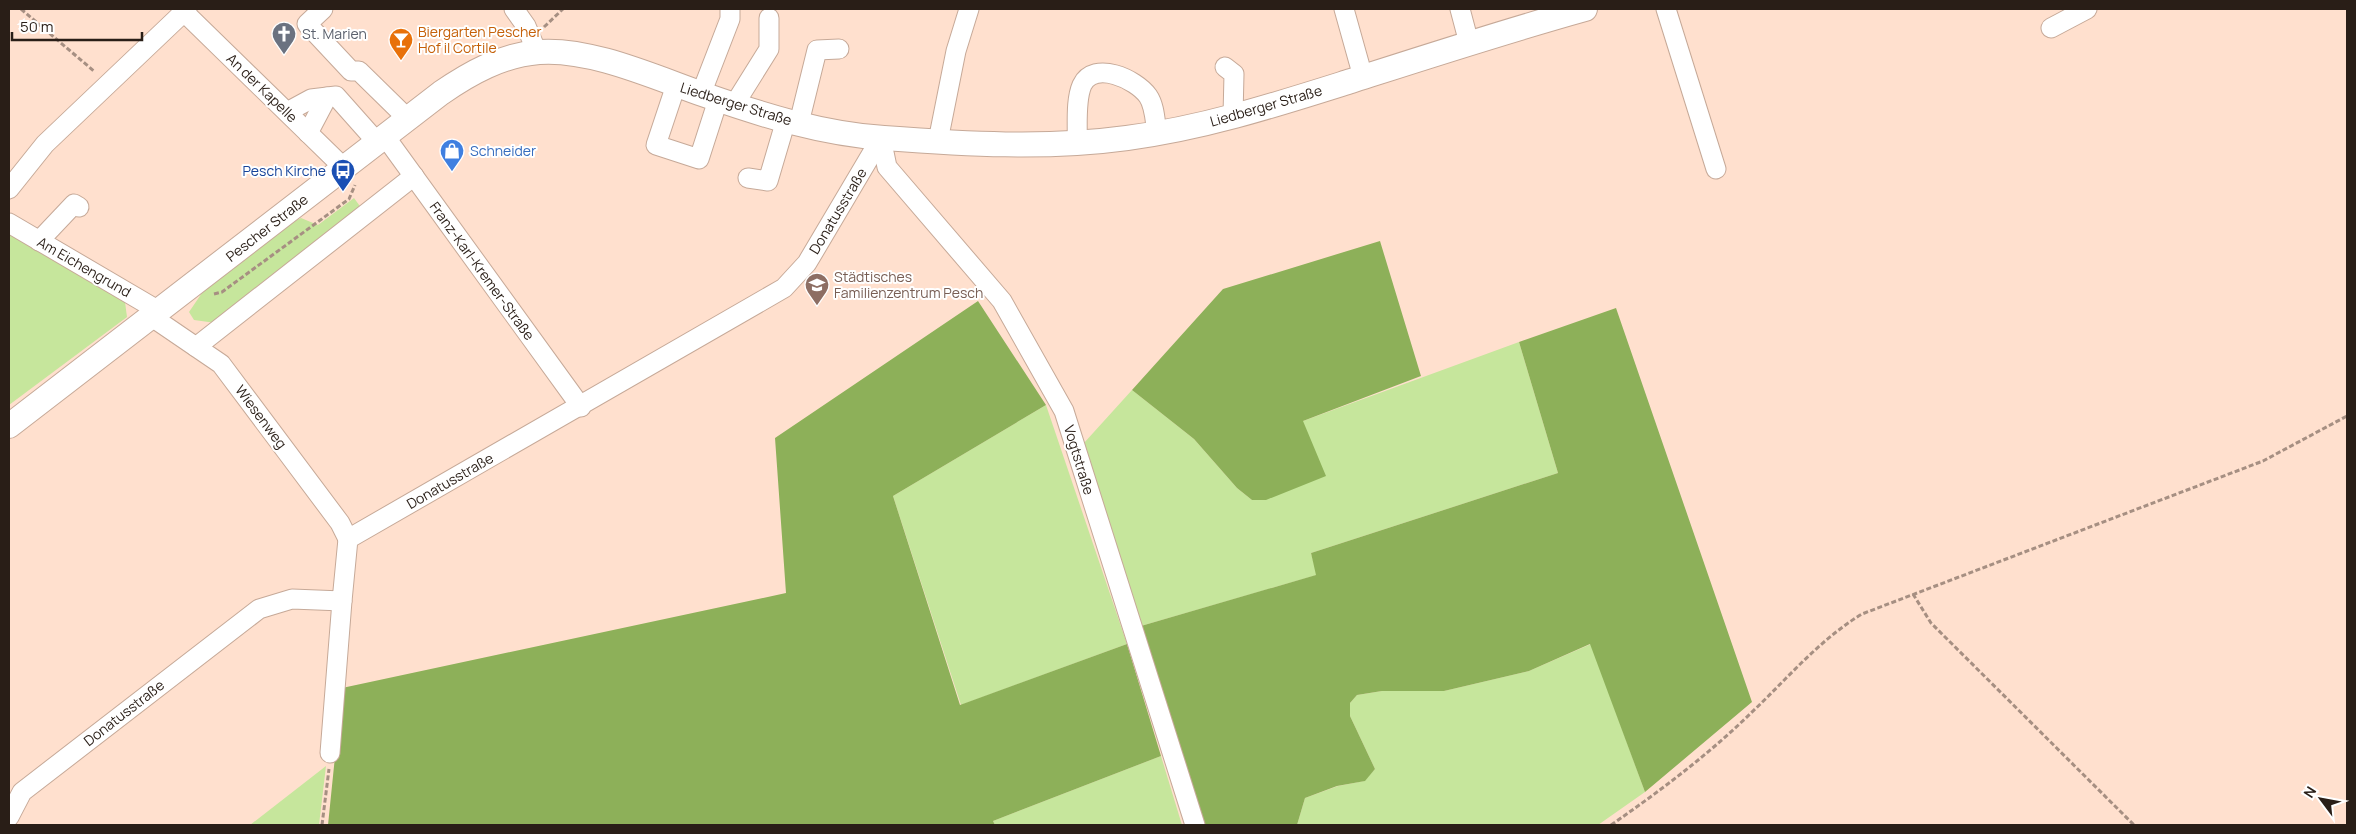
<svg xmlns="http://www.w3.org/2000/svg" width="2356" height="834" viewBox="0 0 2356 834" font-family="Manrope,sans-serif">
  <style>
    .green { fill: #c6e69c }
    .forest { fill: #8db059 }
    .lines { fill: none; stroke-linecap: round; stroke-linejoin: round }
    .minor-casing { stroke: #c6a998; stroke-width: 21 }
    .major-casing { stroke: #c6a998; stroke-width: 26 }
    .path { stroke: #a68f82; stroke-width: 3; stroke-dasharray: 5 2.5; stroke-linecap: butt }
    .minor { stroke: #fff; stroke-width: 19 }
    .major { stroke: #fff; stroke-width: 24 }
    .labels { text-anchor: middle; stroke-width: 4; stroke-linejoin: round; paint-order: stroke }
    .food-label { font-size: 14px; fill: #c56008; stroke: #fff; text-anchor: start }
    .worship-label { font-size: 14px; fill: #5b616d; stroke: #fff; text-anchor: start }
    .street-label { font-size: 14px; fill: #291e17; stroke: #fff }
    .shop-label { font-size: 14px; fill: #366cbe; stroke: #fff; text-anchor: start }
    .transit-label { font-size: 14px; fill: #164399; stroke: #fff; text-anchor: end }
    .education-label { font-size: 14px; fill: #785e54; stroke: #fff; text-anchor: start }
  </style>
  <rect width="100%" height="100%" fill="#ffe0ce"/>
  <g class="green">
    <polygon points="354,198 362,209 216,323 194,320 189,312 204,290 283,227 301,218 318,225"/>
    <polygon points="9,231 116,293 125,302 127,317 9,405"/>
    <polygon points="1519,342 1558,473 1311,553 1317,575 1141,626 1084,443 1132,390 1194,439 1237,488 1252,500 1303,421"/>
    <polygon points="1046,405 1127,644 961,705 893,496"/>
    <polygon points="1591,644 1645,792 1598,825 1297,825 1305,798 1338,786 1364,781 1375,769 1350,716 1350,703 1357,695 1382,691 1444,691 1529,671"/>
    <polygon points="1161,756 1182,825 995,825 993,821"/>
    <polygon points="326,766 319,825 250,825"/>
  </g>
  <g class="forest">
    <polygon points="1380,241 1421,376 1303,421 1326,476 1266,500 1252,500 1237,488 1194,439 1132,390 1223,289"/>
    <polygon points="978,301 1046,405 893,496 960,705 1127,644 1161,756 993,821 995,825 328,825 342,688 786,593 775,438"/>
    <polygon points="1616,308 1752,702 1645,792 1590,644 1529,671 1444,691 1382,691 1357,695 1350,703 1350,716 1375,769 1365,781 1337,786 1305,798 1297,825 1202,825 1141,626 1316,575 1311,553 1558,473 1519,342"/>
  </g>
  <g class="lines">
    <defs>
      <g id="minor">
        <polyline points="181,9 343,167"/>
        <polyline points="323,9 307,24 351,71 359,71 407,118"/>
        <polyline points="514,9 526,26 537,52"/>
        <polyline points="1344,9 1363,77"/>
        <polyline points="1460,9 1469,43"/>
        <polyline points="1666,9 1716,169"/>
        <polyline points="2051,28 2087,9"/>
        <polyline points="1225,67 1234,74 1233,116"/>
        <polyline points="676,85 656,145 699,159 718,100"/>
        <polyline points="701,94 730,19 730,9"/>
        <polyline points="734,105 769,49 769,18"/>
        <polyline points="287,112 311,99 336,96 376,141"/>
        <polyline points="799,123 817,50 839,49"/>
        <polyline points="308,133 327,97"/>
        <polyline points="384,135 581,407"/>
        <polyline points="881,138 887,167 1002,301 1064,411 1195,825"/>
        <polyline points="938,141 956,51 969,9"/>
        <path d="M1077,143C1078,126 1075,101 1082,85C1094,60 1136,79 1148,96C1155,106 1155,122 1157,133"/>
        <polyline points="748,178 768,181 786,120"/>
        <polyline points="9,189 45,144 187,9"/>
        <polyline points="9,223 159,311"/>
        <polyline points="39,241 74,204 79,207"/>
        <polyline points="152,317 221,364 340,523 348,539"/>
        <polyline points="196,347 414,176"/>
        <polyline points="330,753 342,601"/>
        <polyline points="9,817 22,792 259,609 292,599 342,601 348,539 784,288 807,263 881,138"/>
      </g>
      <path id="major" d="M9,426L441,93C470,73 502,55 539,52C591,48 656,78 705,95C762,115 823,134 884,138C964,144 1047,149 1127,138C1204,128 1278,104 1351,81C1429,56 1506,31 1585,9"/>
    </defs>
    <use href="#minor" class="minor-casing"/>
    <use href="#major" class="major-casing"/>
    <g class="path">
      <polyline points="21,9 95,72"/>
      <polyline points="544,27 563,9"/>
      <polyline points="214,294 222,292 349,199 355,185"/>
      <polyline points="1913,594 1931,623 2134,825"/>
      <polyline points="322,825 329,769"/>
      <path d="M1611,825C1660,791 1708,755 1751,713C1787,679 1819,640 1862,614L2263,461L2347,416"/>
    </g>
    <use href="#minor" class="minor"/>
    <use href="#major" class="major"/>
  </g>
  <defs>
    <symbol id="church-pin" viewBox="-11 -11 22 30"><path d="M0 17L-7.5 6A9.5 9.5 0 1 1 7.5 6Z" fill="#6b7280" stroke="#fff"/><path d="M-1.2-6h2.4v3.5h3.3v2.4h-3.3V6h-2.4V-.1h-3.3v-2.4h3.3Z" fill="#fff"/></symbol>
    <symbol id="bar-pin" viewBox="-11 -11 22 30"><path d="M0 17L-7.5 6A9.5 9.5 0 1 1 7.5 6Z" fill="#e8710a" stroke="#fff"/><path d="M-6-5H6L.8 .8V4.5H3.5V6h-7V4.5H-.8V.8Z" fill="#fff"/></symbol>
    <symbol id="shop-pin" viewBox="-11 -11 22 30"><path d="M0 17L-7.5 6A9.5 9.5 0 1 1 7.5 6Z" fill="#3f7fe0" stroke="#fff"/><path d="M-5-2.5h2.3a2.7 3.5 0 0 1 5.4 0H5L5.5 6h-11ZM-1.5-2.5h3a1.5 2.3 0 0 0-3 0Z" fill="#fff"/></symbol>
    <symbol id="bus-pin" viewBox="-11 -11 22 30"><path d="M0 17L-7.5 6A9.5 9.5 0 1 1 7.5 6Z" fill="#1a4fb4" stroke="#fff"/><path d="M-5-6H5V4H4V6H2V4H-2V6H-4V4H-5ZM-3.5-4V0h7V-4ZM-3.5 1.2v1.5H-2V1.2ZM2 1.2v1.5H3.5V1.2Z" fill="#fff"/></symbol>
    <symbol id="school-pin" viewBox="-11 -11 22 30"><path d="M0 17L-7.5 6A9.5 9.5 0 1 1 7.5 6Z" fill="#8d6e63" stroke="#fff"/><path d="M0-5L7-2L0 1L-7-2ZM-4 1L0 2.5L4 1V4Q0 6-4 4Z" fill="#fff"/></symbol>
  </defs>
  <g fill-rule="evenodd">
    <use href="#church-pin" x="270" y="20" width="28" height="38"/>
    <use href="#bar-pin" x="387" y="26" width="28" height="38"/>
    <use href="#shop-pin" x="438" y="137" width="28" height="38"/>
    <use href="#bus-pin" x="329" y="157" width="28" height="38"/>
    <use href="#school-pin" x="803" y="271" width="28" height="38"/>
  </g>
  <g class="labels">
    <g class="food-label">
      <text x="418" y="37">Biergarten Pescher<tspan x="418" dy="16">Hof il Cortile</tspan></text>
    </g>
    <g class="worship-label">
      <text x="302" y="39">St. Marien</text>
    </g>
    <g class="street-label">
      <text transform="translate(262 88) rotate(44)" y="5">An der Kapelle</text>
      <text transform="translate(736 104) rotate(17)" y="5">Liedberger Straße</text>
      <text transform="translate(1266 106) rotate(-16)" y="5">Liedberger Straße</text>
      <text transform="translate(838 211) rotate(-59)" y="5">Donatusstraße</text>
      <text transform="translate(267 228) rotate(-38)" y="5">Pescher Straße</text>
      <text transform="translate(84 267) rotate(30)" y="5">Am Eichengrund</text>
      <text transform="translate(482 271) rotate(54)" y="5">Franz-Karl-Kremer-Straße</text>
      <text transform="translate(261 417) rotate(53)" y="5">Wiesenweg</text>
      <text transform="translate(1079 460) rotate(73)" y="5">Vogtstraße</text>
      <text transform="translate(450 481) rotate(-30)" y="5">Donatusstraße</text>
      <text transform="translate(124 713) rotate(-38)" y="5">Donatusstraße</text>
    </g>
    <g class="shop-label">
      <text x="470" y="156">Schneider</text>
    </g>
    <g class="transit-label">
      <text x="326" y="176">Pesch Kirche</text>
    </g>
    <g class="education-label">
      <text x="834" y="282">Städtisches<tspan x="834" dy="16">Familienzentrum Pesch</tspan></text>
    </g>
  </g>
  <rect width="2356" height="834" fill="none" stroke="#291e17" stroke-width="20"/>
  <g transform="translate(2321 799) rotate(302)" stroke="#ffffff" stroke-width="4" paint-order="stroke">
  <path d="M0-4L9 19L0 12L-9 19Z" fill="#291e17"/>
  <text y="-8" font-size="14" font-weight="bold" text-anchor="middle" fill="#291e17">N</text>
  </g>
  <path d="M12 32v8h130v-8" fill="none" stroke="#291e17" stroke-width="2.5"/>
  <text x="20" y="32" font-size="15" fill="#291e17" stroke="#ffffff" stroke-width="4" paint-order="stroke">50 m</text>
</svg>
